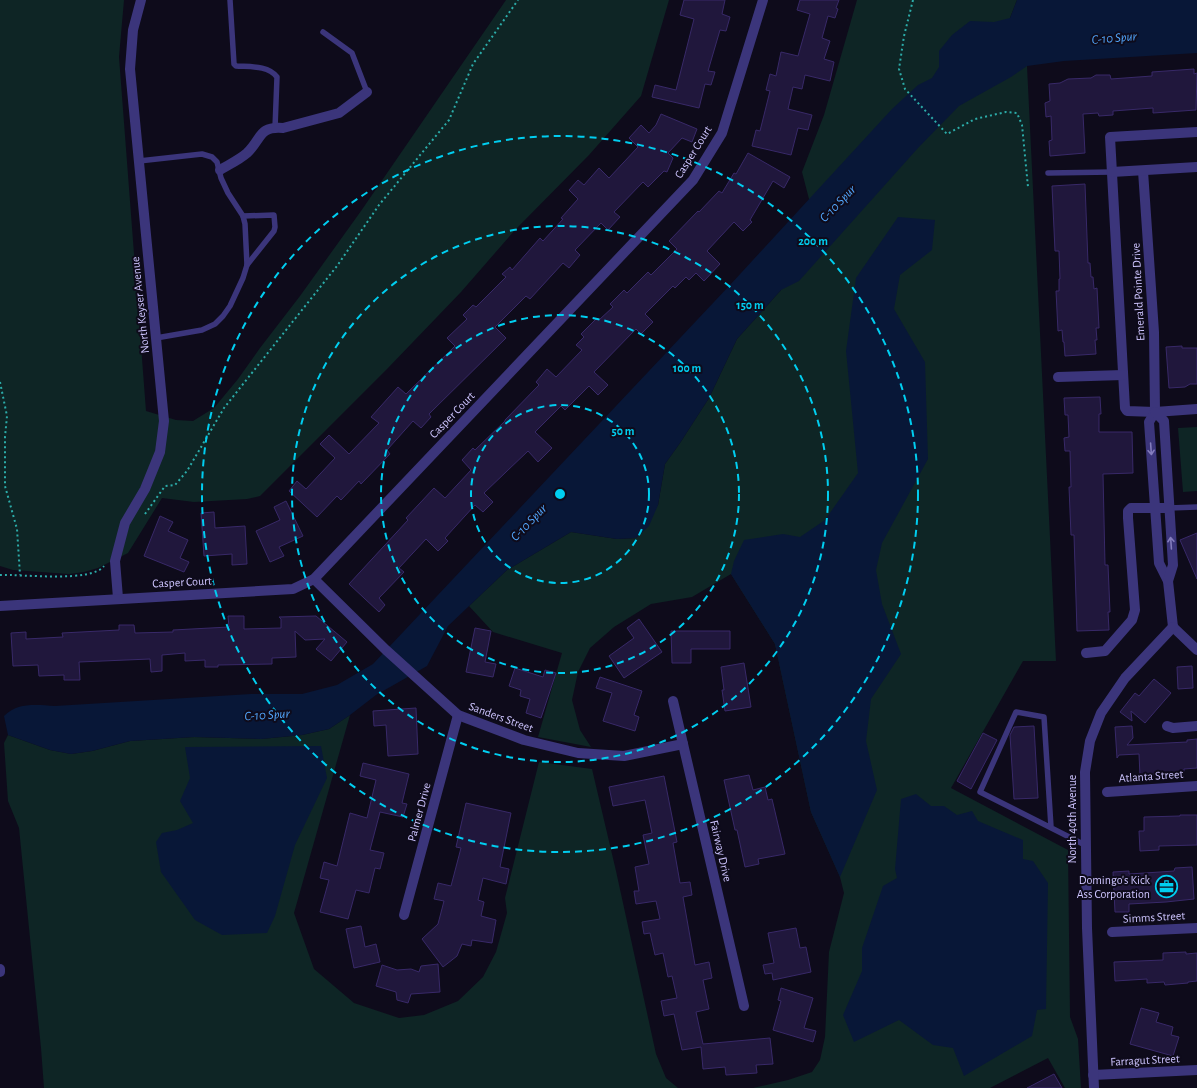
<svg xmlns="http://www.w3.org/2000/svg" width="1197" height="1088" viewBox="0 0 1197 1088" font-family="'Alegreya Sans',sans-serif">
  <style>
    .green { fill: #0e2525 }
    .water { fill: #081737 }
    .building { fill: #20173c; stroke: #382968 }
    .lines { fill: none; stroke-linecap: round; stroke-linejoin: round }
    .path { stroke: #2caca9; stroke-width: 2; stroke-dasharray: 2 3; stroke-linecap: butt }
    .service { stroke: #3b357b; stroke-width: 5.5 }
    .minor { stroke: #3b357b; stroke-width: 10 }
    .tertiary { stroke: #3b357b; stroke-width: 10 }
    .oneway { stroke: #847dbd }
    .ring { fill: none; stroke: #00cef0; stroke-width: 2; stroke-dasharray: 7 5 }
    .labels { text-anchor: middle; stroke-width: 4; stroke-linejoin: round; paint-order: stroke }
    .street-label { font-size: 12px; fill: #cec5ff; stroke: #0e0b1b }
    .poi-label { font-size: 12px; fill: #cec5ff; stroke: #0e0b1b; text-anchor: end }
    .water-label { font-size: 13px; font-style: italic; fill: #53a8ff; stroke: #0e0b1b }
    .centre { fill: #00cef0; stroke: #0e0b1b; stroke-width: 2 }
    .ring-label { font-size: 12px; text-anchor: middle; font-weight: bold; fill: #00cef0; stroke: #0e0b1b; stroke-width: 4; stroke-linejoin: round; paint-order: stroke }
  </style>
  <rect width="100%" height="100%" fill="#0e0b1b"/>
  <g class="green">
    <polygon points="0,0 124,0 119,57 146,411 176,420 193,421 214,408 238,379 260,348 300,296 361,211 506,0 669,0 641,96 589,155 515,230 461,292 388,368 260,496 247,499 194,502 162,498 128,553 98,568 84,572 69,574 13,570 0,566"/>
    <polygon points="857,0 1017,0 1010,18 1027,66 1056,661 1023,661 951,788 1068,850 1070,1017 1078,1039 1081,1088 1065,1088 1048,1058 990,1088 753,1088 788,1080 812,1072 820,1060 825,1037 829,952 844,893 840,877 811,812 775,644 731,574 692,597 651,604 614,627 590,648 578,672 572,700 580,730 591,747 538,737 562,653 493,632 469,606 507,570 571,532 617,539 636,538 658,505 665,464 680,443 709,398 737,339 781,290 809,199 802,172 824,115"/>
    <polygon points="1197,427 1197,491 1183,492 1178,428"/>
    <polygon points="350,715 294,913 314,969 354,1003 399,1018 424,1015 458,1001 483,977 496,952 507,913 505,898 539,762 592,769 616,871 656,1054 666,1078 678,1088 44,1088 41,1048 19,828 8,801 4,743 8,735 50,750 71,754 92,751 130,741 194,737 261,739 302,735 329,729"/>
  </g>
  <g class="water">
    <path d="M1017,0H1197V53L1064,61L1027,66L1011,77L959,106L918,148L799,281L781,290L737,339L709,398L680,443L665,464L658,505L649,526L636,538L617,539L571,532L507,570L448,626L427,666L376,695L350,715L329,729L302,735L261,739L194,737L130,741L92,751L71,754L50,750L8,735L4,716C18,702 36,705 55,706L251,694H302L337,685L373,664L730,285L892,109L918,85L932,78L939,67V51L952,35L970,21L994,22L1010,18Z"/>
    <polygon points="898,217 935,220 932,250 900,275 894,309 925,362 928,459 882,543 876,570 882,604 901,654 871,699 866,741 877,790 840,877 811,812 775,644 731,574 734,561 744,540 783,534 800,537 825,520 858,473 846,351 856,278"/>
    <polygon points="321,746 327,778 295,845 275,916 267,933 222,935 195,920 161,872 156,842 162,833 177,830 193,823 180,801 190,778 185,747"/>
    <polygon points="916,794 931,806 944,806 957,815 972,811 978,821 1023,840 1023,859 1033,861 1048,883 1046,1009 1037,1010 1032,1036 964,1076 953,1048 933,1045 899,1020 854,1042 843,1015 862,971 862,948 883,886 897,878 895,869 901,799"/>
  </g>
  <g class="building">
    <polygon points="684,0 725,0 722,14 730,17 726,31 720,30 708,71 715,72 711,85 705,84 699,108 652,97 655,85 676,90 694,19 680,15"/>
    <polygon points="800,0 839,0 836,8 838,9 835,18 828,16 822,38 830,41 824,59 834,62 830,81 805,75 802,89 793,87 788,109 812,115 808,130 798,128 791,155 752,146 756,130 760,131 770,91 766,90 770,74 776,76 781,52 798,56 810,14 797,10"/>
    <polygon points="1194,69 1194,74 1197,73 1196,110 1153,113 1153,108 1113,111 1113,115 1099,116 1098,113 1083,114 1085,153 1050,156 1049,141 1052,140 1051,116 1046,117 1045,103 1050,101 1049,84 1060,83 1068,79 1091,78 1096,75 1110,75 1111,79 1152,76 1152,72"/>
    <polygon points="661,114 697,129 692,142 682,138 668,153 673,158 667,172 664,171 648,187 643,182 614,212 620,217 608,230 601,223 575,250 580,255 569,268 563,263 530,299 526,296 495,327 506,338 429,414 431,417 421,428 413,421 387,450 390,454 361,484 359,481 341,500 337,496 317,517 289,491 297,481 306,489 335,458 320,444 329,435 349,454 379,423 371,417 398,387 406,394 455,346 447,338 467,319 463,315 473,305 476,307 506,277 502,274 510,267 512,270 540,238 543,241 563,219 561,218 578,199 569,190 578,180 584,185 599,168 609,178 638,147 629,138 641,125 649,133 656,125"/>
    <polygon points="748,153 790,177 784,188 773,181 750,220 752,222 743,231 734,222 707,251 720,264 704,281 696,273 689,280 686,277 675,288 673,286 645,314 653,322 641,334 636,329 594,372 608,385 598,395 589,386 565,410 561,406 535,432 552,448 538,462 528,451 484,493 493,502 483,512 475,505 445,538 448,541 438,551 426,539 399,568 404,572 379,598 385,605 379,612 349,584 408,520 406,518 434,488 445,498 471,470 462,460 473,448 475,450 505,421 505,420 539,385 536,382 547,369 556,377 582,350 576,345 584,337 581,334 597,318 599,320 613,307 610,304 624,290 627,293 648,272 651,275 677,249 669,241 698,211 699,212 719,191 722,193 734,173 736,174"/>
    <polygon points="1085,184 1088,263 1090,263 1091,277 1093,277 1094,289 1097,288 1099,328 1096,328 1097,340 1095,340 1096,354 1065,356 1064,342 1063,342 1062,330 1058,331 1056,291 1059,291 1059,279 1060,279 1059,251 1055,251 1052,186"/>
    <polygon points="1182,346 1182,348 1197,348 1197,384 1190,384 1185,387 1169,388 1166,347"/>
    <polygon points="1100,397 1101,414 1099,414 1099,432 1132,432 1133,473 1103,474 1105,565 1108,565 1110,612 1108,612 1109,630 1077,631 1074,535 1071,535 1069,487 1071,487 1070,451 1065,451 1064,438 1069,437 1068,415 1065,415 1064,398"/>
    <polygon points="286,501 303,536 279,547 284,556 270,562 256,531 280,520 274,507"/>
    <polygon points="214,512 215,528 245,526 247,564 232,565 232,554 204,556 201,513"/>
    <polygon points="160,516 173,522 168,531 188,540 180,558 189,562 184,572 144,556"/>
    <polygon points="1197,533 1197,579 1180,540"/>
    <polygon points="228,616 244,616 244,629 281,628 281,619 279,617 316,616 347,642 331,661 316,649 325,639 305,640 295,631 296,657 272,658 272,664 218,665 218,667 205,667 205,660 185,661 185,653 162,655 162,671 151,672 150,659 79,662 80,680 64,680 64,675 39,676 38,665 13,666 11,633 26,632 26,639 63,637 62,633 119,630 119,625 134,625 135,633 173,632 173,630 229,627"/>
    <polygon points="639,619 662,652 624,678 609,656 634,638 627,628"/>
    <polygon points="475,628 491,631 485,662 496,664 493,677 466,672"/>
    <polygon points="671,631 730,631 730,649 691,649 691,663 672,663"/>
    <polygon points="744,663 751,707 725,711 722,690 724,690 721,667"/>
    <polygon points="1192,666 1193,688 1178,689 1177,667"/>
    <polygon points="515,668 543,677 545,670 556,673 541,718 526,713 530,699 520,696 521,690 509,686"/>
    <polygon points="600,677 642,691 634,715 639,717 635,731 603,721 612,693 596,688"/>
    <polygon points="1154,679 1171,693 1145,723 1131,711 1132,721 1120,712 1135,693 1139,696"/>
    <polygon points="416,708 418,754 388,756 386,725 374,726 373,711"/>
    <polygon points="1034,726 1038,798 1014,799 1010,735 1014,727"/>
    <polygon points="1132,726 1133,738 1127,745 1187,742 1187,740 1197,739 1197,768 1184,769 1184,772 1140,776 1139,754 1119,755 1117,758 1115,727"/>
    <polygon points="983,733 997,740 971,789 957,781"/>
    <polygon points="363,763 409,774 402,803 407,804 403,817 380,812 370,850 384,853 380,869 375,868 369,893 356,890 348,919 320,912 329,880 320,878 324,862 337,866 350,813 367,818 376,780 360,776"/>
    <polygon points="749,775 753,790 765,787 768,800 772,799 785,854 758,859 759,864 745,867 737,830 735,830 724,780"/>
    <polygon points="664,776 677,842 673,843 680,883 690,882 692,895 683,897 695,965 709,962 712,978 703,980 709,1009 696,1012 703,1044 770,1038 773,1064 756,1065 757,1073 726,1075 725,1067 703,1069 701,1047 682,1050 674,1014 664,1016 661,1001 677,998 672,976 668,977 663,953 655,955 650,933 644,934 642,922 660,919 656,901 636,904 634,891 639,891 635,867 649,864 643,835 652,833 645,800 613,806 609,787"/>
    <polygon points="466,803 511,813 500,867 509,869 506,884 483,878 478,900 484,902 481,916 496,920 492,943 472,940 471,946 462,944 457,956 443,967 422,939 438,924 444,901 434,899 438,883 451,886 461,848 456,847"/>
    <polygon points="1180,815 1197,815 1197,845 1159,846 1159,850 1140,851 1139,831 1144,831 1144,817 1180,816"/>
    <polygon points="1192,867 1194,899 1166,902 1129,904 1129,912 1115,912 1113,872 1129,871 1129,874 1160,872 1174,871 1175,868"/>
    <polygon points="361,926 365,947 376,944 380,962 354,968 346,929"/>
    <polygon points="796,928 800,948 806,947 811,972 773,980 772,973 765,974 763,965 774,963 768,933"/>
    <polygon points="1186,952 1186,954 1197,953 1197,981 1188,982 1188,983 1165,985 1164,982 1147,983 1147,979 1115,981 1114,962 1163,960 1163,953"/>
    <polygon points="438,964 440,992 411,994 408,1003 397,1000 396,992 376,986 382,965 397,970 411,969 419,972 421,966"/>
    <polygon points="781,988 813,998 804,1028 816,1031 813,1042 773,1030 781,1001 778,1000"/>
    <polygon points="1141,1008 1159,1013 1156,1022 1173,1027 1171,1035 1179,1037 1173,1056 1130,1044"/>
    <polygon points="1054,1074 1062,1088 1027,1088"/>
  </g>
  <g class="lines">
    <g class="path">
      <polyline points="913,0 904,36 899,69 905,89 947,134 975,119 1006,112 1017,113 1022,125 1028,187"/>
      <polyline points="0,382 7,416 5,437 5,486 17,529 20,575"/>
      <polyline points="145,514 165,486 175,485 187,471 224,408 337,266 379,205 449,120 473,64 518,0"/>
      <path d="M0,575C21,574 92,583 104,566"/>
    </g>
    <g class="service">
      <path d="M230,0L234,64L236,66C249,67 268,65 277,77L275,128"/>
      <polyline points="323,32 352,53 367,92"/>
      <polyline points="139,161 202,154 212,157 217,162 221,178 228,193 243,216 245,224 247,265 243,278 230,306 223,316 215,324 202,330 156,338"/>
      <polyline points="1048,173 1112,172"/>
      <polyline points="243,216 274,215 275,227 274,231 247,265"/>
      <polyline points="1169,508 1197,507"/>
      <polyline points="1051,827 1044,717 1016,712 980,792 1085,845"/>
    </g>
    <g class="minor">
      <polyline points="1197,132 1110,137 1125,408 1127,411 1155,412 1197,409"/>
      <path d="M220,170C228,165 239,160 247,153C262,139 258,126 283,128L339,113L367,92"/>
      <polyline points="1143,171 1154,332 1155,412 1149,422 1159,563 1168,581 1173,627"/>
      <polyline points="1112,172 1197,167"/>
      <polyline points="1058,377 1123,375"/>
      <polyline points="1155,412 1164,421 1173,565 1168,581"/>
      <polyline points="314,579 386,650 458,715 524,740 578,753 624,756 683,744"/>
      <polyline points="118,598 115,561 125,523 145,489 160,452 164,421 130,69 133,30 141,0"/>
      <polyline points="0,606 293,589 314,579 693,180 722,133 763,0"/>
      <polyline points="1173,627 1197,650"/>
      <polyline points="1086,653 1105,651 1132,620 1135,610 1128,518 1128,511 1131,508 1169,508"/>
      <polyline points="673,701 744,1006"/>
      <polyline points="1167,726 1173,728 1197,726"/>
      <polyline points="1107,792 1197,786"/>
      <polyline points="404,915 458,715"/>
      <polyline points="1112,932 1197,928"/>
      <polyline points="1093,1075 1197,1070"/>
      <polyline points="1094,1088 1087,928 1085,772 1090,741 1101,713 1125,678 1173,627"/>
    </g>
    <polyline class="tertiary" points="0,969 0,972"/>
  </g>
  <defs><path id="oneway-shaft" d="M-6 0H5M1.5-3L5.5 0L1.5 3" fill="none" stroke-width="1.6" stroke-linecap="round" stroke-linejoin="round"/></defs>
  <g class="oneway">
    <use href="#oneway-shaft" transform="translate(1151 449) rotate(86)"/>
    <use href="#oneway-shaft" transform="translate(1171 543) rotate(-94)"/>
  </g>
  <g class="ring">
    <circle cx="560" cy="494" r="89"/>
    <circle cx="560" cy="494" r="179"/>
    <circle cx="560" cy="494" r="268"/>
    <circle cx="560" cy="494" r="358"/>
  </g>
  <defs>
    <symbol id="office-ring" viewBox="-11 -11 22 22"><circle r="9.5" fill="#0e0b1b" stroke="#00cef0" stroke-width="1.5"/><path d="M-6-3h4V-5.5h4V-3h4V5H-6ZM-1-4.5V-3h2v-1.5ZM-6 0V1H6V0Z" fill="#00cef0"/></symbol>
  </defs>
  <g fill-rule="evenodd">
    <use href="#office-ring" x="1154" y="874" width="25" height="25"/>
  </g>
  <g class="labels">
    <g class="street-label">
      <text transform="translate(693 152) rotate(-58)" y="4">Casper Court</text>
      <text transform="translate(1138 292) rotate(-93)" y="4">Emerald Pointe Drive</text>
      <text transform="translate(140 305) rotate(-96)" y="4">North Keyser Avenue</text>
      <text transform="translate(452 415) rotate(-46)" y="4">Casper Court</text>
      <text transform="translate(182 582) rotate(-3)" y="4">Casper Court</text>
      <text transform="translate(501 717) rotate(20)" y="4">Sanders Street</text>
      <text transform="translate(1151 776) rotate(-4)" y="4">Atlanta Street</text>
      <text transform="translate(419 812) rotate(-75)" y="4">Palmer Drive</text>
      <text transform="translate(1072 819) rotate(-90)" y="4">North 40th Avenue</text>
      <text transform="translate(721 851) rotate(77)" y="4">Fairway Drive</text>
      <text transform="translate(1154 917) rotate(-3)" y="4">Simms Street</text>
      <text transform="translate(1145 1060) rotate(-3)" y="4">Farragut Street</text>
    </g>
    <g class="poi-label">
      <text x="1150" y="884">Domingo's Kick<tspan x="1150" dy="14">Ass Corporation</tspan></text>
    </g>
    <g class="water-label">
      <text transform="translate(1114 37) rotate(-5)" y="5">C-10 Spur</text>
      <text transform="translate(837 203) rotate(-46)" y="5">C-10 Spur</text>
      <text transform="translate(528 522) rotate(-46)" y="5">C-10 Spur</text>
      <text transform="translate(267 714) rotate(-4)" y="5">C-10 Spur</text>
    </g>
  </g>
  <circle cx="560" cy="494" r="6" class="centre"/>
  <g class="ring-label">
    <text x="813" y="245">200 m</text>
    <text x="750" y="309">150 m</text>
    <text x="687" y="372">100 m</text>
    <text x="623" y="435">50 m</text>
  </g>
</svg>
